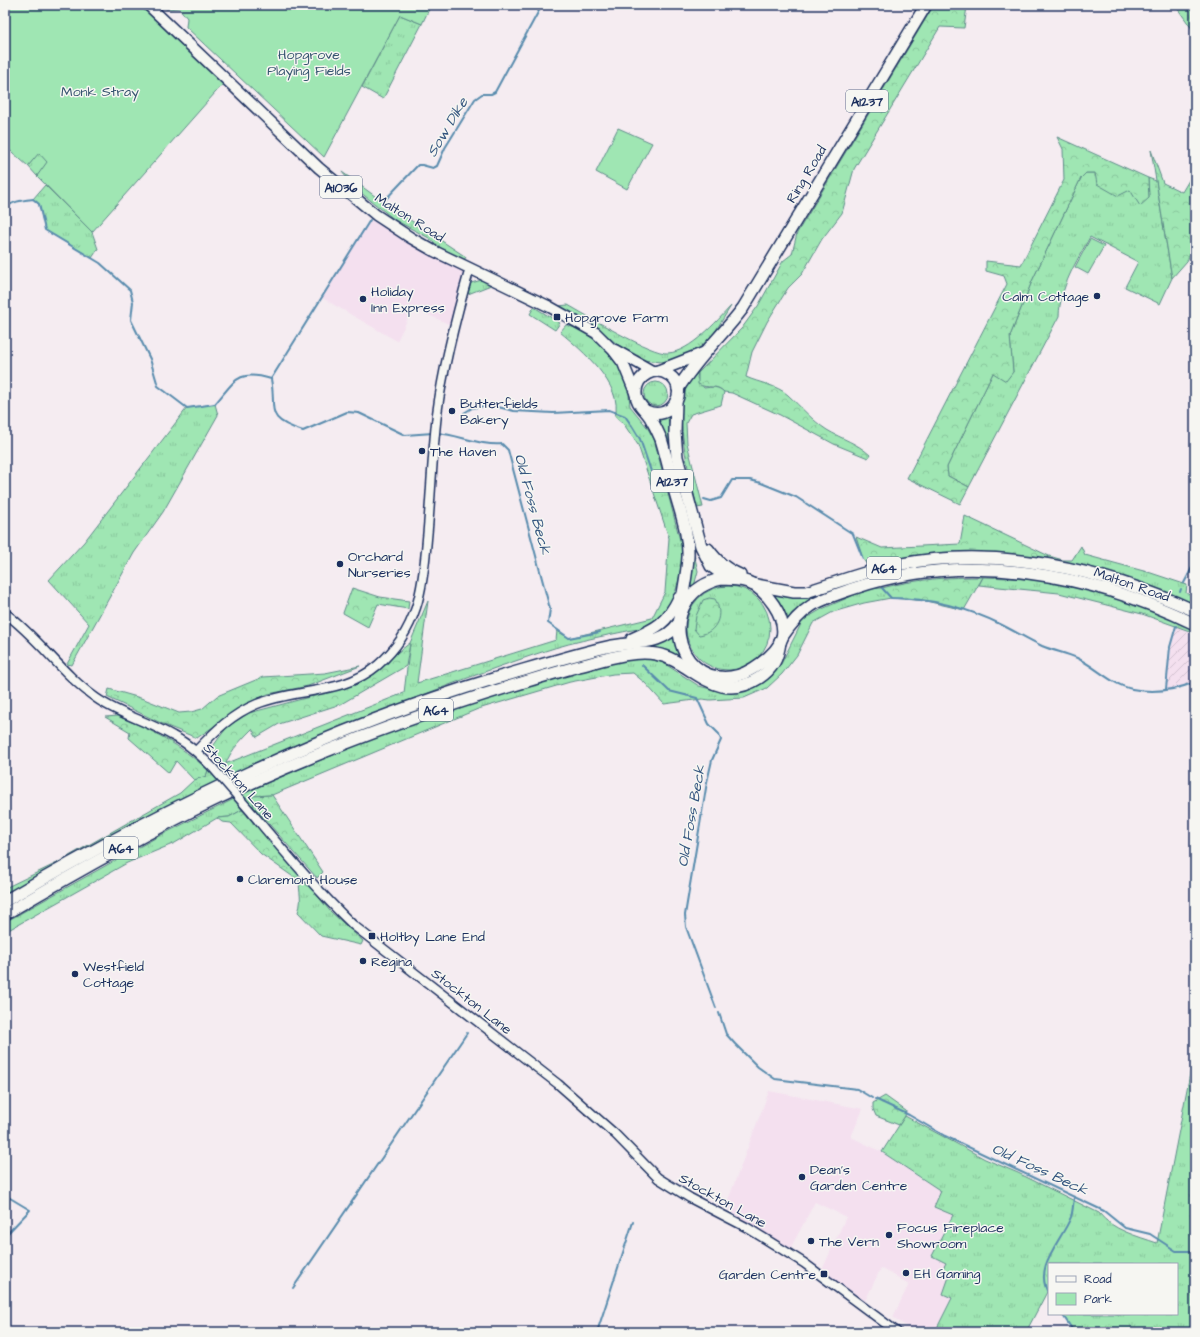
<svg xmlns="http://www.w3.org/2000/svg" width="1200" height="1337" viewBox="0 0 1200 1337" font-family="'Architects Daughter',sans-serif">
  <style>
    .built { fill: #f4e0ef }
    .industrial { fill: url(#industrial-furrows) }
    .grass { fill: url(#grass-tufts); stroke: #5d8a88 }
    .forest { fill: url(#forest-crowns); stroke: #5d8a88 }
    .green { fill: #9fe6b3; stroke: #5d8a88 }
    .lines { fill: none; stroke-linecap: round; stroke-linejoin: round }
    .stream { stroke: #588bad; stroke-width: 2 }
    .minor-casing { stroke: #1b2f5e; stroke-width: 11 }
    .major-casing { stroke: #1b2f5e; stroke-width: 13 }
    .highway-casing { stroke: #1b2f5e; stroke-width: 14 }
    .minor { stroke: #f6f6f2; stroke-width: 8 }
    .major { stroke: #f6f6f2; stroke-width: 10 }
    .highway { stroke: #f6f6f2; stroke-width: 11 }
    .minor-bridge-casing { stroke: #1b2f5e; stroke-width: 11; stroke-linecap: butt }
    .minor-bridge { stroke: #f6f6f2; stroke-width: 8 }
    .poi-dot { fill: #1b2f5e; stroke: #f6f6f2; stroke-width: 1.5 }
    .labels { text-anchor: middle; stroke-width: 3; stroke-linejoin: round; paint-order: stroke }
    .shield { fill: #f6f6f2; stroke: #5d6b8a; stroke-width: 1 }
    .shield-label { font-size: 13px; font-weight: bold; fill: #1b2f5e }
    .park-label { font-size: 14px; fill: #35546f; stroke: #f6f6f2 }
    .street-label { font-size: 14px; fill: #1b2f5e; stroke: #f6f6f2 }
    .poi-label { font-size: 14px; fill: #1b2f5e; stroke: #f6f6f2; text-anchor: start }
    .water-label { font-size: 15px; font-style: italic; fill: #34557f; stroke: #f6f6f2 }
  </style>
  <defs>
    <pattern id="industrial-furrows" width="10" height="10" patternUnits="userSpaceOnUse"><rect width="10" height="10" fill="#f4e0ef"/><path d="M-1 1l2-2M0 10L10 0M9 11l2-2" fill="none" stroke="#d1c0cf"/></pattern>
    <pattern id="grass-tufts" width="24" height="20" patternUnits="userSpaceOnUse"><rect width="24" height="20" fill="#9fe6b3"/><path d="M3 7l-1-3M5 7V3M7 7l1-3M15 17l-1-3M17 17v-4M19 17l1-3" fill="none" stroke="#88c69c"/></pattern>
    <pattern id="forest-crowns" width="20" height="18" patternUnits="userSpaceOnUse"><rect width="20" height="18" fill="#9fe6b3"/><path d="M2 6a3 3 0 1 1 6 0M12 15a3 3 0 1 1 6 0" fill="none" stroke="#88c69c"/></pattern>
  </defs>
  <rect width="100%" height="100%" fill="#f5ecf1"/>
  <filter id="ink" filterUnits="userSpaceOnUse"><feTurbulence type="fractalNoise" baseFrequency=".025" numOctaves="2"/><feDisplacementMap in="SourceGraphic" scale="8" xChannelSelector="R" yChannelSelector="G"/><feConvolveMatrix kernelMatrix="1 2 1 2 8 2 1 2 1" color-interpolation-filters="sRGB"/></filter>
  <g filter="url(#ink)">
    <g class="built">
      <polygon points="370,220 397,233 466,271 453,326 413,308 397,341 322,298"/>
      <polygon points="769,1091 863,1109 851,1137 882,1152 941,1191 953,1215 932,1256 946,1263 950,1274 952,1298 935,1332 914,1332 893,1317 909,1284 881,1268 865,1301 822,1270 846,1217 815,1202 790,1249 725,1208"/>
    </g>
    <polygon class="industrial" points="1176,626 1195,633 1195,682 1182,687 1166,690 1170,647"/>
    <g class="grass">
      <polygon points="1175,5 1190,5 1195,11 1195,33"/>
      <polygon points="400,15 422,24 383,99 362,87"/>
      <polygon points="39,152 48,162 37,176 28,166"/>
      <polygon points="342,172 383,202 466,257 464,260 441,248 429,238 395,220 355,188"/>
      <path d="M1086,173H1095L1149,198L1148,178L1156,181L1172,278L1160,304L1125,287L1138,262L1090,237C1076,262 1060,287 1059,316L969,487L948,476L947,467L993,373L1013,372L1010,336L1032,281L1081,178Z"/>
      <polygon points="45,185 92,232 98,249 92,258 45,230 39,205 33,199"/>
      <polygon points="482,280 491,285 468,294 471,283"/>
      <path d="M568,305C586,315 652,355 668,353C690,352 717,321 731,306L713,335L694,353L662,362L643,360L625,351L604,333L558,306Z"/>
      <polygon points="534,307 560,323 555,330 530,314"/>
      <path d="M566,325L581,330L596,341L616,362L628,385L630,406L647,427L654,439L682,548C682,576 675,609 651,626C615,634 577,640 542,652C435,687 331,732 227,776L223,772L225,764L404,693L410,643L428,601L417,683L556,640L557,631L569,638L652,618L665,592L669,538L638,445L623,423L615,416C624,386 582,350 560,332Z"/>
      <path d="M698,373L697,378L704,388C712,387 718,386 724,392L721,405L691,414L686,423L687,443L703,507L697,508C691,477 665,394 698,373Z"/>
      <circle cx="656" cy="394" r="12"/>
      <polygon points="215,404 218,415 163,512 134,553 72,665 67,664 89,624 49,580 84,542 187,408"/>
      <polygon points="668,414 671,454 656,419"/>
      <path d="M1081,546L1085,555L1151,573L1187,585L1186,593L1195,598V607C1148,583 1096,573 1044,560L1049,556L1063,560H1072Z"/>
      <polygon points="694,554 698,571 693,590 688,589"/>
      <path d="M983,577C1016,578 1049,580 1081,587C1120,596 1159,612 1195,630V633L1142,614L1059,593L979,585Z"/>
      <circle cx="728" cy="628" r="42"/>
      <polygon points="882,588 891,598 864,603 833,612 813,623 797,655 782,674 767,688 744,698 710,700 702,699 664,704 645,683 633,673 613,674 570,682 478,709 272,795 252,796 254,807 241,794 404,725 512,691 600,666 640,657 662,662 699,686 722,692 746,690 767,680 781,664 803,620 822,609 868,589"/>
      <path d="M825,593L792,613L785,625L770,594C789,599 805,598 825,593Z"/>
      <polygon points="675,634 692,667 640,650 658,644"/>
      <polygon points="208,770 220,783 5,898 5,888 55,864 180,793 194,780 206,776"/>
      <polygon points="234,799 242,810 229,817 217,818 175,843 127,863 5,932 5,922 157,837"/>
      <path d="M301,876L330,911L363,941L361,945L321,936L298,912C304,898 296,886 301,876Z"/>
      <path d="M1195,1048V1332H1074L1062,1314H1177V1264H1049V1294L1047,1292L1026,1332H935L952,1298L943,1294L950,1274L942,1270L946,1263L932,1256L953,1215L934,1207L941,1191L882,1152L905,1116L985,1159L1018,1173L1099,1213C1112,1230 1137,1236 1157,1243Z"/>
    </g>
    <g class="forest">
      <path d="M934,5H1147V7L967,6L964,28L940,27L854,169L842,213L822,239L802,274L788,288L767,322L752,352L746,377C759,383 777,385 788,395C801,407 813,421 827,430C842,439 857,443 870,455L868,458L834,444L780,415L732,393L724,392C716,383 708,390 698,384V373L742,328L758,306L783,261L792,254L797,233Z"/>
      <polygon points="1057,137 1148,178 1149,198 1140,206 1130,190 1118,196 1097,184 1095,173 1086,173 1081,178 1032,281 1010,336 1013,372 1006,381 993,373 947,467 948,476 969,487 960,504 907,478 1007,284 1004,276 986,271 986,261 1021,265 1064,180 1063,149"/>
      <polygon points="1151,150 1163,183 1182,192 1195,170 1195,244 1187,261 1172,278"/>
      <polygon points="965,516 1049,556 1044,560 908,559 867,565 863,559 856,537 882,548 960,544"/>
      <path d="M983,577L964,610L926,601L891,598L882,588C916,579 949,577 983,577Z"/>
      <polygon points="352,588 380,597 409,601 408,609 378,604 368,627 343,613"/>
      <path d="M709,598L715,599C724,614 717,633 699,635L694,629L696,616L703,600Z"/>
      <path d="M410,643L406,666L341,704L279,724L257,737L252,729C238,743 228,753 223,772L211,749L227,727L249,713L355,685Z"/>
      <polygon points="360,666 308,686 268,694 248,703 197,738 167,726 107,697 109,689 144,699 179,713 191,712 202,709 217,696 263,677 325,673"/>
      <path d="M118,716C154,731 179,744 208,770L206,776L194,780L176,761L169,773L129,738L130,732L105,717Z"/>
      <polygon points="272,795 323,872 317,878 254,807 252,796"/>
      <polygon points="242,810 301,876 299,881 261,854 231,823 222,822 217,818 229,817"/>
      <polygon points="885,1096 906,1111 905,1116 899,1125 876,1116 873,1109 873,1103"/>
    </g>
    <g class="green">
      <polygon points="5,5 140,5 223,84 92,232 37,176 47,162 39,153 28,166 5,146"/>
      <polygon points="162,5 431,5 422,24 400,15 324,157 186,27 187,18 179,8 166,9"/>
      <polygon points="618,128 652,143 627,189 596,172"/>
      <polygon points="1090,239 1104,246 1088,274 1075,267"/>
    </g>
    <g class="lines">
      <g class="stream">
        <polyline points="383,202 418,165 422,165 433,168 437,166 445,148 475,99 482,94 491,94 495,92 542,5"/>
        <path d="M5,209C11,201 24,200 33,199L39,204L45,230L100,263L130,290L133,302L131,320L150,359L158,386L187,408L215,404C235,381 237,369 271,379C277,411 263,418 303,431L347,412L359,413L405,435L433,433"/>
        <polyline points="271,379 370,220"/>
        <polyline points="464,413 472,408 490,405 514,411 553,413 609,410 625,416 632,426 640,439 656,486 662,487"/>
        <path d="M438,433C459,435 481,446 502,444L508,450L550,609L548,623L569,638L600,632"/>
        <polyline points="704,499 711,501 721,498 732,480 750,480 761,483 796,497 853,534 863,559"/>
        <polyline points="1184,583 1195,562"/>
        <path d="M882,588L891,598C929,598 968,608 1002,625C1016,632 1029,640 1042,646C1054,651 1066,653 1077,658C1096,667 1112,685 1132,689C1153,693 1176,690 1195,682"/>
        <polyline points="1180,592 1181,589"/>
        <polyline points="642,665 669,691 697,698 709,724 719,734 721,740 712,760 707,782 685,915 686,927 716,1008"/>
        <polyline points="1166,689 1170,647 1176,626"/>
        <polyline points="719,1013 726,1034 735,1044 758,1067 775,1079 857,1089 872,1098"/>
        <polyline points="875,1099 909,1115 945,1136 1104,1211 1125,1228 1150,1234 1176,1251 1195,1251"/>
        <polyline points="5,1195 30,1210 5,1236"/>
        <polyline points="293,1288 467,1033"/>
        <path d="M1049,1294C1032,1268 1062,1240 1071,1217C1073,1211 1073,1204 1074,1198"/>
        <polyline points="1062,1314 1074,1332"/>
        <polyline points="597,1332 633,1222"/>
      </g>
      <defs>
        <g id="minor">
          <path d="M5,613C39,638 62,674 96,698C120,715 148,721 173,736C189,744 201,756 213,768"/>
          <path d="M196,751C214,732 232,714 257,704C297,688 343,695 378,665C418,630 423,589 427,539C431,498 432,456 437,414C443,368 457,313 470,268"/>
          <path d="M252,813C284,852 317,890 353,925L558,1084L615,1134L658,1178L690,1198L746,1227L804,1263L897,1332"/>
        </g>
        <g id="major">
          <polyline points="148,5 319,168 376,215 411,238 434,251 550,307 596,333 613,350 623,363 636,395"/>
          <polyline points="615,350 652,371"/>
        </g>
        <g id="highway">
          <polyline points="658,371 704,353"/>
          <path d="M678,389C696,359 722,336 743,308L926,5"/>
          <polyline points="676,401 675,432 677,457 701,546 711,566 729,579"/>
          <path d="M646,411C671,423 691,390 669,375C655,365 636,376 636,392C635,403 645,409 650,417C654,424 658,432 661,439C666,455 670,473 674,489C680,511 689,534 688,557C687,576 682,595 680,614"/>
          <path d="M708,549C717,561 725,569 740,575"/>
          <path d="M721,579C730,579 739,579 748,582C766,590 787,616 782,638C777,655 748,675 731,677C672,684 656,593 721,579Z"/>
          <path d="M751,584L794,592H806C836,583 865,571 896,565C997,545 1103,569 1195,611"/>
          <path d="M782,637C805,603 818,601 855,588C967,550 1092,574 1195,624"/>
          <path d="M632,639C657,628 667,623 679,598"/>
          <path d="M5,901C159,810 322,731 493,679C531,668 568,656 607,647C623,643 642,644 657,639C666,636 673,631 678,624"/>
          <path d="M5,914C73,874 143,834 214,800C332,744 454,701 579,666C603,660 631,650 656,654C693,661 715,706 759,678C773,669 778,658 780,642"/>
        </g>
      </defs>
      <use href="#minor" class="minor-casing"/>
      <use href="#major" class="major-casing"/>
      <use href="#highway" class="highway-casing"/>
      <use href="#minor" class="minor"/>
      <use href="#major" class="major"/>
      <use href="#highway" class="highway"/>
      <defs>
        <polyline id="minor-bridge" points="213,768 252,813"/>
      </defs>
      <use href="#minor-bridge" class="minor-bridge-casing"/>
      <use href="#minor-bridge" class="minor-bridge"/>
    </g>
  </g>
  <g class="poi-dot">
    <circle cx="1097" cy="296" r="4"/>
    <circle cx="363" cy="299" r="4"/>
    <rect x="553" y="313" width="8" height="8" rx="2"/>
    <circle cx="452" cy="411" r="4"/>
    <circle cx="422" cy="451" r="4"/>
    <circle cx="340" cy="564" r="4"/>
    <circle cx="240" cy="879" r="4"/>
    <rect x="368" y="932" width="8" height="8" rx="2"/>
    <circle cx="363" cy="961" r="4"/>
    <circle cx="75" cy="974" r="4"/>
    <circle cx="802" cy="1177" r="4"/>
    <circle cx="889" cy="1235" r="4"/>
    <circle cx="811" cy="1241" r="4"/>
    <circle cx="906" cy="1273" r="4"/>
    <rect x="820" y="1270" width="8" height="8" rx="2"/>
  </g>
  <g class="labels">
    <g class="shield">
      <rect x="846" y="90" width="42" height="22" rx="3"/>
      <rect x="320" y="176" width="42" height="22" rx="3"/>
      <rect x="651" y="470" width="42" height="22" rx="3"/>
      <rect x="867" y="557" width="34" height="22" rx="3"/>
      <rect x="419" y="699" width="34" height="22" rx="3"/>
      <rect x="104" y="837" width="34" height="22" rx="3"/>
    </g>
    <g class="shield-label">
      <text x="867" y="106">A1237</text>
      <text x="341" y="192">A1036</text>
      <text x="672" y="486">A1237</text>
      <text x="884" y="573">A64</text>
      <text x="436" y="715">A64</text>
      <text x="121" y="853">A64</text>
    </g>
    <g class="park-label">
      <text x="309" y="59">Hopgrove<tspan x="309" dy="16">Playing Fields</tspan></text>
      <text x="100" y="96">Monk Stray</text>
    </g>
    <g class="street-label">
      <text transform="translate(806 174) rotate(-59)" y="5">Ring Road</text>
      <text transform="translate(410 217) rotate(32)" y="5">Malton Road</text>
      <text transform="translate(1132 584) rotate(19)" y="5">Malton Road</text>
      <text transform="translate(239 781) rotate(48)" y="5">Stockton Lane</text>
      <text transform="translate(472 1001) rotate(38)" y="5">Stockton Lane</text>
      <text transform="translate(723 1200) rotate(29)" y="5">Stockton Lane</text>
    </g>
    <g class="poi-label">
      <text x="371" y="296">Holiday<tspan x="371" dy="16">Inn Express</tspan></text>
      <text x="1089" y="301" text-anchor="end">Calm Cottage</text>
      <text x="565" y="322">Hopgrove Farm</text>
      <text x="460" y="408">Butterfields<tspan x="460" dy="16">Bakery</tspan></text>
      <text x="430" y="456">The Haven</text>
      <text x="348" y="561">Orchard<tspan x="348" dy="16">Nurseries</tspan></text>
      <text x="248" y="884">Claremont House</text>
      <text x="380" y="941">Holtby Lane End</text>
      <text x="371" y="966">Regina</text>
      <text x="83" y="971">Westfield<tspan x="83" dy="16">Cottage</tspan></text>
      <text x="810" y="1174">Dean's<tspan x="810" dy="16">Garden Centre</tspan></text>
      <text x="897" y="1232">Focus Fireplace<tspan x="897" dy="16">Showroom</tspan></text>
      <text x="819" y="1246">The Vern</text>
      <text x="914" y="1278">EH Gaming</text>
      <text x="816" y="1279" text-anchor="end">Garden Centre</text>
    </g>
    <g class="water-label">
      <text transform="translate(447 127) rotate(-59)" y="5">Sow Dike</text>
      <text transform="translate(533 504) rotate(75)" y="5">Old Foss Beck</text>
      <text transform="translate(691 816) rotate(-80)" y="5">Old Foss Beck</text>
      <text transform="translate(1040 1169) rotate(25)" y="5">Old Foss Beck</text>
    </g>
  </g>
  <rect width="1200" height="1337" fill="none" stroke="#f6f6f2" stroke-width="20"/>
  <rect x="10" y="10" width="1180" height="1317" fill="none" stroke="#1b2f5e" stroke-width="1.5" filter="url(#ink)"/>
  <rect x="1048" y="1263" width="130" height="52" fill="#f6f6f2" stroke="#9ea6b7"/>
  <rect x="1056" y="1276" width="20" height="6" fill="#f6f6f2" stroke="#9ea6b7"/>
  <text x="1084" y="1283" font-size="12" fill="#1b2f5e">Road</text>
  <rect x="1056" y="1293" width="20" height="12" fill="#9fe6b3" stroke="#9ea6b7"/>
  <text x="1084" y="1303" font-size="12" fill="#1b2f5e">Park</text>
</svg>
